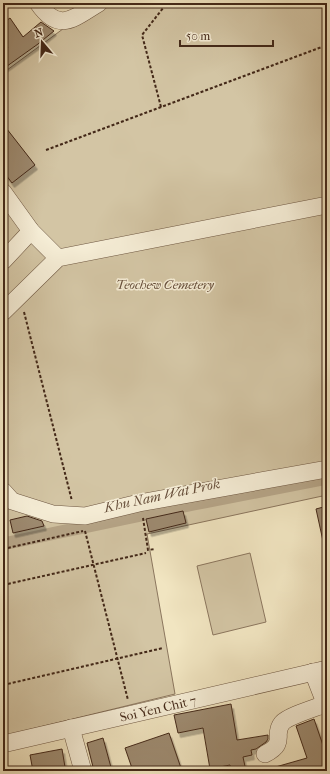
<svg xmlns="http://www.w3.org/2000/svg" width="330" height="774" viewBox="0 0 330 774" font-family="'IM FELL French Canon',serif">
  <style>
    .green { fill: #d3c5a4; stroke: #8b765e }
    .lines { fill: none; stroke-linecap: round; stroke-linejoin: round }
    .canal { stroke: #b6a588; stroke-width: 13 }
    .building { fill: #9d8a70; stroke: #432818; filter: url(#shadow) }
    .minor-casing { stroke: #6e5742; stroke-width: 18 }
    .path { stroke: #432818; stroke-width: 2; stroke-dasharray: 3 2; stroke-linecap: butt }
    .minor { stroke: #f6eed7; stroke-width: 17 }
    .labels { text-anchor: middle; stroke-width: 3; stroke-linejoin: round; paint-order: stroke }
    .park-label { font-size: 13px; font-style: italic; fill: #674f3b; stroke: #f6eed7 }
    .street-label { font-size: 13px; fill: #432818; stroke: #f6eed7 }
    .water-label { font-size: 14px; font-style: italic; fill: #664e3a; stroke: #f6eed7 }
  </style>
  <defs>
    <filter id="shadow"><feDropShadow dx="2.5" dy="4.5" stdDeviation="0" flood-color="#0004"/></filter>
  </defs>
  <rect width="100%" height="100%" fill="#f1e5c1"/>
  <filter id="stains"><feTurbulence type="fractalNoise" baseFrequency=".005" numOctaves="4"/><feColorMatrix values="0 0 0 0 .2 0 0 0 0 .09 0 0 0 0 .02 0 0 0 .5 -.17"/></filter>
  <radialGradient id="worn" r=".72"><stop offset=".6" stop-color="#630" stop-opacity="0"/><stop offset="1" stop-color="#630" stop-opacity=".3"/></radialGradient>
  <g class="green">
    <polygon points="102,3 327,3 327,495 147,534 175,694 3,736 3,73 71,23"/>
    <polygon points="250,553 266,622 213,635 197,566"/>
  </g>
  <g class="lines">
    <polyline class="canal" points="3,544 194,504 327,478"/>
  </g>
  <g class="building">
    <polygon points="10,18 23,37 41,22 54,31 38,44 3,69 3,51 8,48 3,41 3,23"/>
    <polygon points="3,124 35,165 12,183 3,171"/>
    <polygon points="327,506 327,540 323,541 316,509"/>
    <polygon points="183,511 186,523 149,532 146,519"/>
    <polygon points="27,516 42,521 44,526 13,533 10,520"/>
    <polygon points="231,704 237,740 268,735 268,739 266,742 256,749 251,750 252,755 243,757 246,771 231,771 230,765 210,769 203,728 178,733 174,715"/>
    <polygon points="314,719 327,757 327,771 272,771 272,768 307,758 296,726"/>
    <polygon points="169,733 182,771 133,771 125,748"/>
    <polygon points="103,738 112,771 94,771 87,743"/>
    <polygon points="62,749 65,767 45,771 33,771 30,755"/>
  </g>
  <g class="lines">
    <defs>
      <g id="minor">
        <path d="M38,3C59,34 74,18 99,3"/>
        <polyline points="3,192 31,231 58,258"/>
        <polyline points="3,261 31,231"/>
        <polyline points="3,312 58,258 327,205"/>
        <polyline points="3,491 12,501 53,514 85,516 139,503 327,469"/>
        <polyline points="313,672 327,708"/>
        <polyline points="71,728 83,771"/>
        <path id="s1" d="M3,744L327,669"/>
        <path d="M265,754C288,742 272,735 282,723C288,716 315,708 325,704"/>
      </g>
    </defs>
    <use href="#minor" class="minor-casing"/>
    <g class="path">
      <polyline points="161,107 142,35 167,3"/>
      <polyline points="46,150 327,45"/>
      <polyline points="24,312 72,501"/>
      <polyline points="143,518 148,550 155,549"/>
      <polyline points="85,531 128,700"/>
      <polyline points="3,549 83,531"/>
      <polyline points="3,585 146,553"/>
      <polyline points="3,685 163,648"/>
    </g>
    <use href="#minor" class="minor"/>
  </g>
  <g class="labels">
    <g class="park-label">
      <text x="165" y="289">Teochew Cemetery</text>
    </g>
    <g class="street-label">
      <text dy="5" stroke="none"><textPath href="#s1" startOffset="159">Soi Yen Chit 7</textPath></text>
    </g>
    <g class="water-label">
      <text transform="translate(162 495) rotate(-12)" y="5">Khu Nam Wat Prok</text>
    </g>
  </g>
  <rect width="330" height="774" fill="none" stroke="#f1e5c1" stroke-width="16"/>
  <rect x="4" y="4" width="322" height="766" fill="none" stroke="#432818" stroke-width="2"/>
  <rect x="8" y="8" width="314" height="758" fill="none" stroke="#432818"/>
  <g transform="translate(42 42) rotate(341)" stroke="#f6eed7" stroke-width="3" paint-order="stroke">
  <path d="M0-3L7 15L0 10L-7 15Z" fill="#432818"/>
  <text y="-6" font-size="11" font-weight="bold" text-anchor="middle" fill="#432818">N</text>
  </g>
  <path d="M180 40v6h93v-6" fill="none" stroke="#432818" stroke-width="2"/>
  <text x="186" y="40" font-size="12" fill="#432818" stroke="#f6eed7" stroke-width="3" paint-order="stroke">50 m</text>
  <rect width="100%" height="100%" filter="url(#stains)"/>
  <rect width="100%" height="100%" fill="url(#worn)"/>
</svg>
